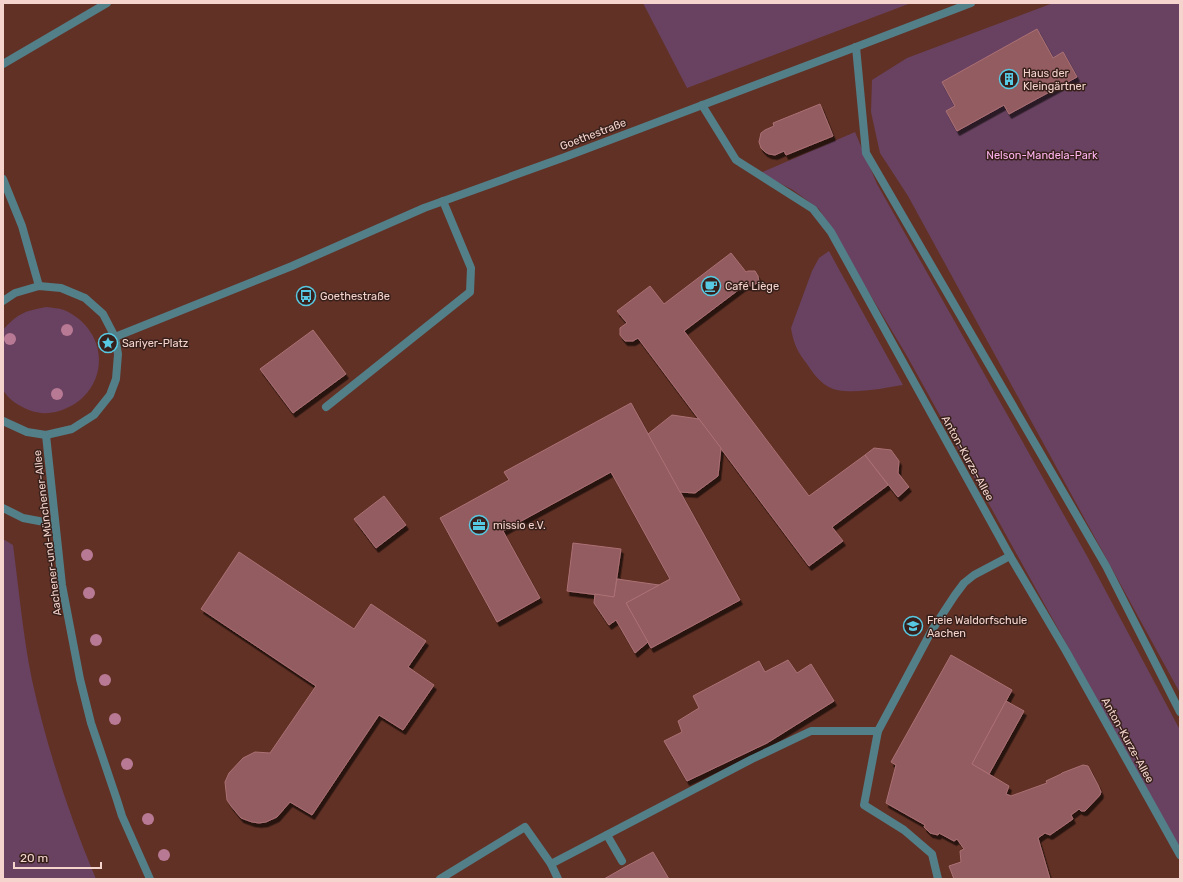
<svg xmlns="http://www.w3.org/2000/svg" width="1183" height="882" viewBox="0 0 1183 882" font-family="Rubik,sans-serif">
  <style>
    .green { fill: #684260 }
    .building { fill: #935b60; stroke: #ab7175; filter: url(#shadow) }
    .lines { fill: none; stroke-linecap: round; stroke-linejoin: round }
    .service { stroke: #537f89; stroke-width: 8 }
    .minor { stroke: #537f89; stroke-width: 8 }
    .tertiary { stroke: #537f89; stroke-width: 8 }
    .tree { fill: #b87994 }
    .labels { text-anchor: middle; stroke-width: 3; stroke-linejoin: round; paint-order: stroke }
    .poi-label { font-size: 11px; fill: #f4d4cc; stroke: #37201b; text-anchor: start }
    .street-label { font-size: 11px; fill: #f4d4cc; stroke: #37201b }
    .park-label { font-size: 11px; fill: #ffb4ef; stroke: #37201b }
  </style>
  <defs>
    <filter id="shadow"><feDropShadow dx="2.5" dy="4.5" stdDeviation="0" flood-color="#0009"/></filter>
  </defs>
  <rect width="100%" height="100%" fill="#623125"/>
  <g class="green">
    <polygon points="643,3 911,3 687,88"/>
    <polygon points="1053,3 1180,3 1180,693 908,196 880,153 871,112 872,80 907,58"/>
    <polygon points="855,132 877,184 1087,556 1180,730 1180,849 907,356 819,209 793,190 760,173"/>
    <path d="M829,251L836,264L903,385C884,388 844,397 827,386C819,381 812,372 807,364C798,353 793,342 791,328L812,271L819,258Z"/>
    <path d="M46,307C52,308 59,308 64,310C73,314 81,320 86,326C112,357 97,400 59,411C49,414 39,414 29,410C19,406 9,400 3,390V330C18,313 25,311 46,307Z"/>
    <path d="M3,539L13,545C19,590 23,636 32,680C47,748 69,815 96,879H3Z"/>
  </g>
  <g class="building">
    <polygon points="1037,29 1053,58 1063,52 1077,77 1009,114 1004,105 957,131 946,111 955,106 942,82"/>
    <polygon points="820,104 833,136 786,155 784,151 775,155 769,154 765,152 761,148 759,142 761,133 765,130 774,126 773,123"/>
    <polygon points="731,253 746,272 748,271 755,271 758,276 759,282 752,286 745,285 684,331 809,496 865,455 888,485 832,527 843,541 809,566 638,338 633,341 625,341 620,335 620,328 627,323 617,311 650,286 664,304"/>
    <polygon points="313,330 346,374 293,413 260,369"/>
    <polygon points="631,403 740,600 651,648 626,603 670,579 611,472 503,531 540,598 497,622 440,518 509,480 504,472"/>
    <polygon points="672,415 699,419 721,448 718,476 695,493 680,492 648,434"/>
    <polygon points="874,448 891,450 899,461 898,473 909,487 898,497 865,455"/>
    <polygon points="384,496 406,525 376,548 354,519"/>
    <polygon points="573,543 621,549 614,597 567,591"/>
    <polygon points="239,552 354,629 371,604 426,641 408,667 434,685 403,730 379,715 312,815 290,802 277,817 266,822 259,823 252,822 241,818 231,806 227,800 225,782 229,773 243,758 255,752 270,753 316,686 201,609"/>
    <polygon points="617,579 659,585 626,603 648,642 635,653 616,620 609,625 594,603 595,594 614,597"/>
    <polygon points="951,655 1012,690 972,764 1009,786 1006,794 1011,796 1047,783 1046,781 1061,774 1062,773 1083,765 1088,766 1098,785 1101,792 1100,795 1085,811 1081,811 1079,809 1071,815 1073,819 1050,835 1045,833 1038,838 1050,879 954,879 949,866 961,862 960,851 964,849 957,839 954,841 939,833 938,835 930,833 924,827 925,825 886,803 896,765 891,762"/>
    <polygon points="788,660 797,673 811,664 834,701 767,743 687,781 664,741 682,732 678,721 699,708 693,696 759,661 765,672"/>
    <polygon points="1006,701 1024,711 989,774 972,764"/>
    <polygon points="653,852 669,879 604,879 625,867"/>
  </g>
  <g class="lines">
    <g class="service">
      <polyline points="326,407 470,292 471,268 443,201"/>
      <polyline points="3,508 23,518 55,524"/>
      <polyline points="607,835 622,861"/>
      <polyline points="551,864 558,879"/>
      <polyline points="440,879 525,827 551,864 752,759 811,731 878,731"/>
      <polyline points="938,879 932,854 904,830 864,805 878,731 932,630 955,595 964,583 974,575 1010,556"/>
    </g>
    <g class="minor">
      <polyline points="856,47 866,153 1106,566 1180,712"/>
      <polyline points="3,64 107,3"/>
      <polyline points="702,105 736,160 813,209 831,232 1010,556 1066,651 1180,855"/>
      <polyline points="3,179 22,226 39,286"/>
      <polyline points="3,301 15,293 39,286 61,288 85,298 103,314 115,337 118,354 116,379 110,395 94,415 72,429 46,435 27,432 3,421"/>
      <polyline points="115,337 292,266 424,208 565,157 856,47 971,3"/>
    </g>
    <polyline class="tertiary" points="46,435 62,585 80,679 91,723 117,800 122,816 150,879"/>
  </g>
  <g class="tree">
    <circle cx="67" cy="330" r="6"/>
    <circle cx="10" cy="339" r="6"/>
    <circle cx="57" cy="394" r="6"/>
    <circle cx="87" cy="555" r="6"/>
    <circle cx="89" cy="593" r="6"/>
    <circle cx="96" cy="640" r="6"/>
    <circle cx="105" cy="680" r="6"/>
    <circle cx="115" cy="719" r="6"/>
    <circle cx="127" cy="764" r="6"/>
    <circle cx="148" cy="819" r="6"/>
    <circle cx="164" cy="855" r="6"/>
  </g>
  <defs>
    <symbol id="building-ring" viewBox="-11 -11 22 22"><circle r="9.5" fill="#37201b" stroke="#57c9e2" stroke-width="1.5"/><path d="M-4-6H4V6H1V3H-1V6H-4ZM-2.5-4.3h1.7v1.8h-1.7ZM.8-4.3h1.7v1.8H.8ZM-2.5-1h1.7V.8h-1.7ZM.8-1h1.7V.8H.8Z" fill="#57c9e2"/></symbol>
    <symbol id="cafe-ring" viewBox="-11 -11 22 22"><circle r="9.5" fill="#37201b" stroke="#57c9e2" stroke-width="1.5"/><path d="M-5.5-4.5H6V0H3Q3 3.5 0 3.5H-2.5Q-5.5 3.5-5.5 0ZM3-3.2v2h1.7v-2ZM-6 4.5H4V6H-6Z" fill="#57c9e2"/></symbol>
    <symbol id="bus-ring" viewBox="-11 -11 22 22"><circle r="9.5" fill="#37201b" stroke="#57c9e2" stroke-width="1.5"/><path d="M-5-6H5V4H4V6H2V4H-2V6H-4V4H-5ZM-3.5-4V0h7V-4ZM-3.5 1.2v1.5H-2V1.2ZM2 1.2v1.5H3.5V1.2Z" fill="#57c9e2"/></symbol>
    <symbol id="sight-ring" viewBox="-11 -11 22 22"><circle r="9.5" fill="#37201b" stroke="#57c9e2" stroke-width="1.5"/><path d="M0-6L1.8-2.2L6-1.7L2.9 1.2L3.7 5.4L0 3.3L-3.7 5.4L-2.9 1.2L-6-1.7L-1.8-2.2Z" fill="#57c9e2"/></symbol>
    <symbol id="office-ring" viewBox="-11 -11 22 22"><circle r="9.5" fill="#37201b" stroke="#57c9e2" stroke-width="1.5"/><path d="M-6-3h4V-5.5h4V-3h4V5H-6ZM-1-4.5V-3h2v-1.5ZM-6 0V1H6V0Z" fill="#57c9e2"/></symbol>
    <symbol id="school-ring" viewBox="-11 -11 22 22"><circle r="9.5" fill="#37201b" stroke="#57c9e2" stroke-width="1.5"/><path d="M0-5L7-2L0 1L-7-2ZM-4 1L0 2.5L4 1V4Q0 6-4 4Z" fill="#57c9e2"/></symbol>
  </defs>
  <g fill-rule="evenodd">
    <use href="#building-ring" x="998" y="68" width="22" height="22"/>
    <use href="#cafe-ring" x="700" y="275" width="22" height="22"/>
    <use href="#bus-ring" x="295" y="285" width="22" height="22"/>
    <use href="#sight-ring" x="97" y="332" width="22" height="22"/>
    <use href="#office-ring" x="468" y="514" width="22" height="22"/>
    <use href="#school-ring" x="902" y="615" width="22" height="22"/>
  </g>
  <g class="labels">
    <g class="poi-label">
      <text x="1023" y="77">Haus der<tspan x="1023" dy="13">Kleingärtner</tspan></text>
      <text x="725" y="290">Café Liège</text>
      <text x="320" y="300">Goethestraße</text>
      <text x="122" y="347">Sariyer-Platz</text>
      <text x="493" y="529">missio e.V.</text>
      <text x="927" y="624">Freie Waldorfschule<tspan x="927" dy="13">Aachen</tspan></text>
    </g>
    <g class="street-label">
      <text transform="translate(593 134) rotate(-21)" y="4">Goethestraße</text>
      <text transform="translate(968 458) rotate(61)" y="4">Anton-Kurze-Allee</text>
      <text transform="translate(47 533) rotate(-97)" y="4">Aachener-und-Münchener-Allee</text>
      <text transform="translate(1128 740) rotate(61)" y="4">Anton-Kurze-Allee</text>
    </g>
    <g class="park-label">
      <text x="1042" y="159">Nelson-Mandela-Park</text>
    </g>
  </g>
  <rect width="1183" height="882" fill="none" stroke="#f4d4cc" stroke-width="8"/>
  <path d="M14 862v6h87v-6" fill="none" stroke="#f4d4cc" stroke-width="2"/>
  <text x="20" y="862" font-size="12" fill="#f4d4cc" stroke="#37201b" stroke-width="3" paint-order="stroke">20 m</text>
</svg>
